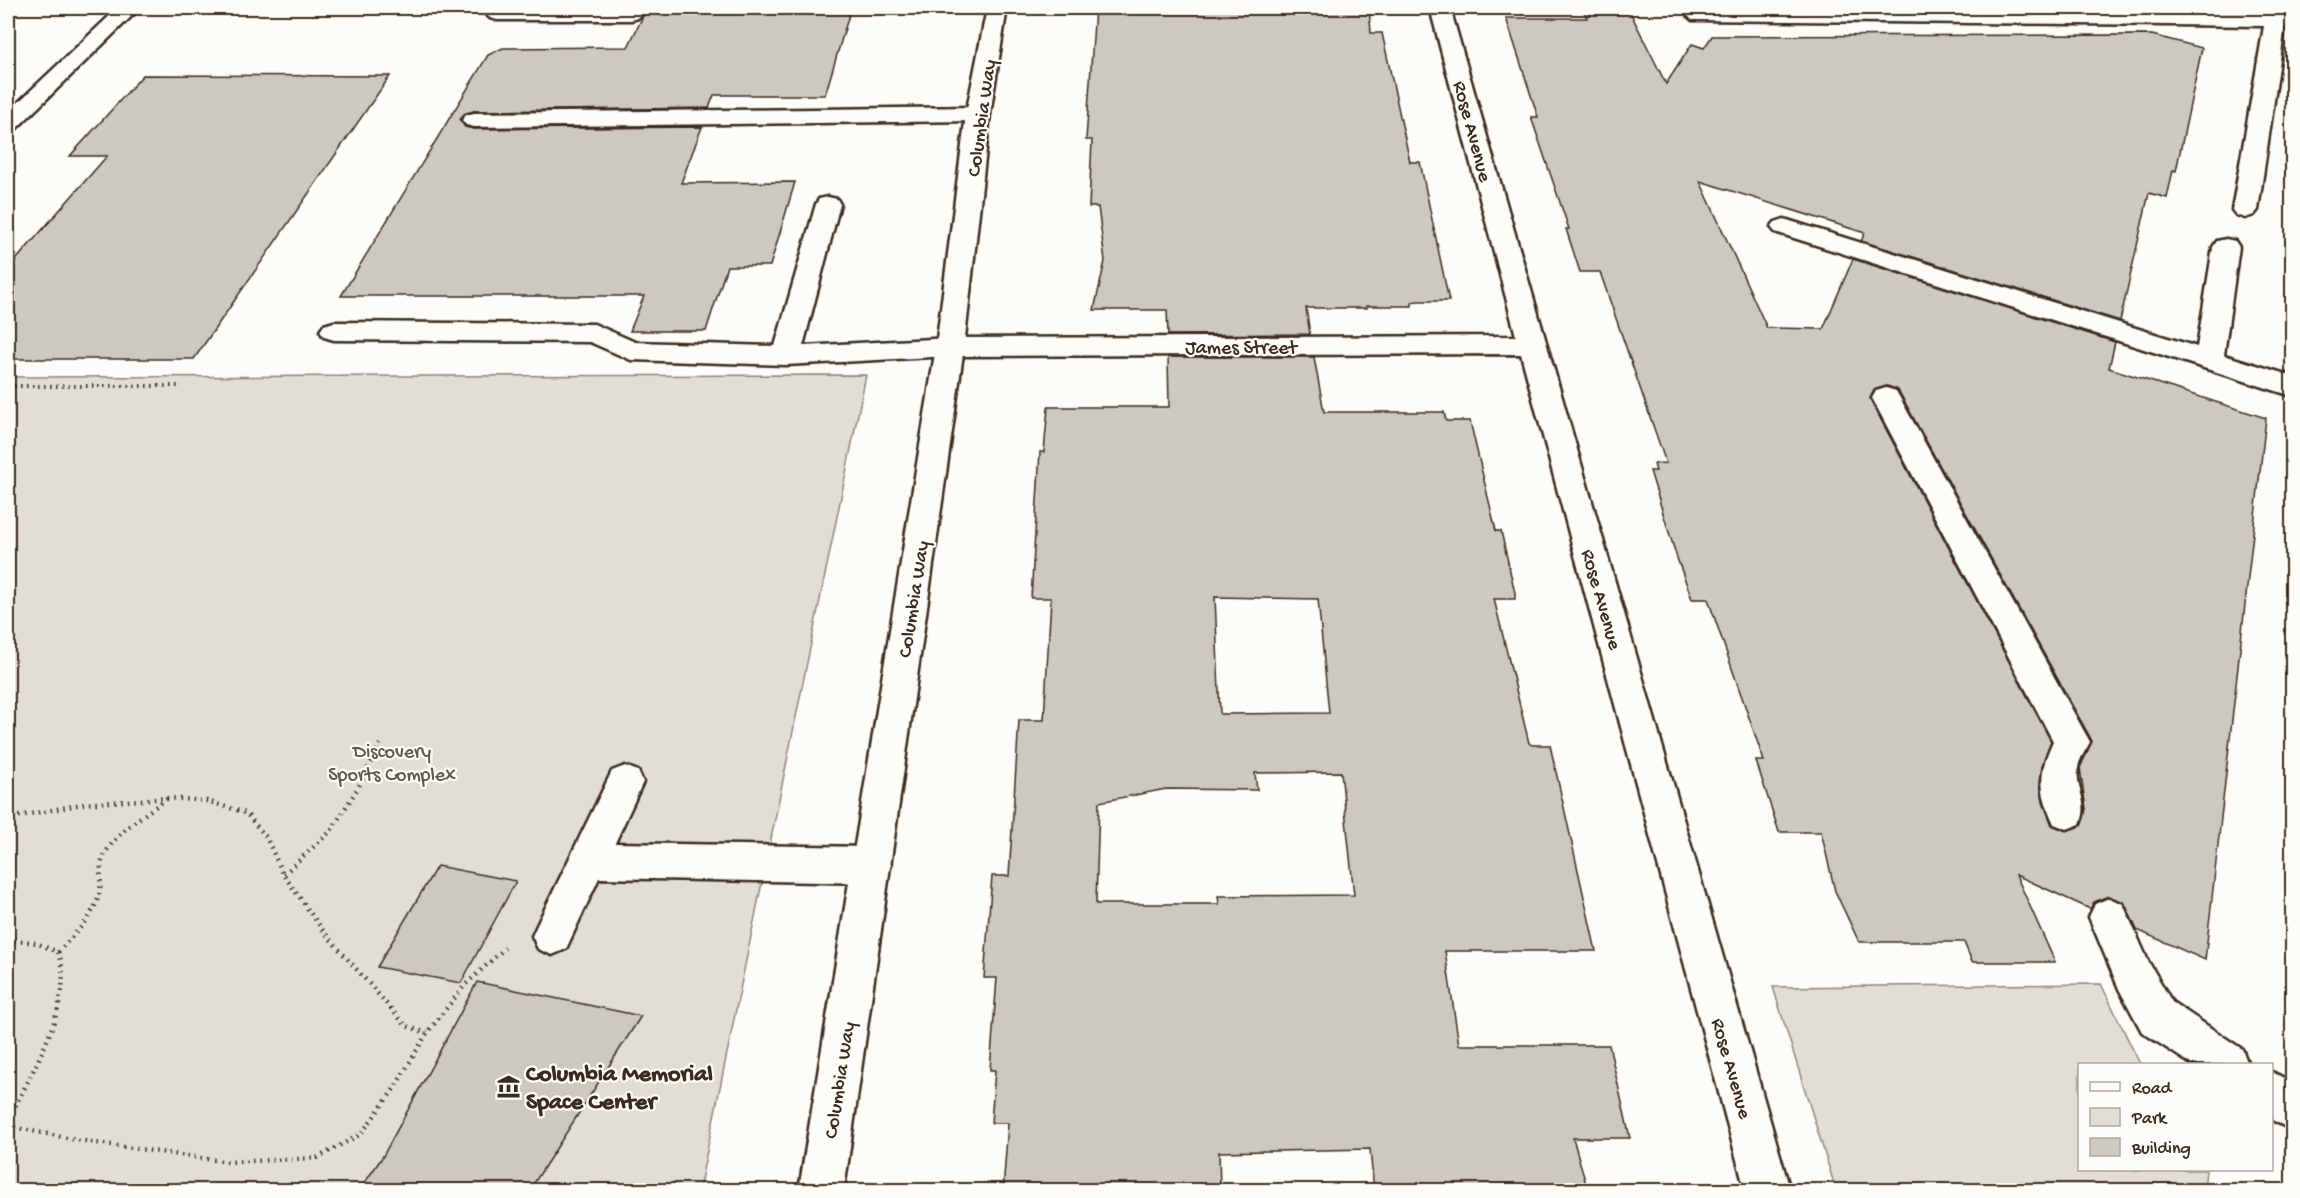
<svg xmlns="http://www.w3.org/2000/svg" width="2300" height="1198" viewBox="0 0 2300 1198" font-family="'Gochi Hand',sans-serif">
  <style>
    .green { fill: #e1ded7; stroke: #8e847a; stroke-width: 1.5 }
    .building { fill: #cdc8c2; stroke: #3b2a1e; stroke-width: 1.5; fill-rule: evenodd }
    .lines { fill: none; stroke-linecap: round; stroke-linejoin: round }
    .service-casing { stroke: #3b2a1e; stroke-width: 5 }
    .minor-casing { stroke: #3b2a1e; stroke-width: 5 }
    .tertiary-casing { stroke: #3b2a1e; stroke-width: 5 }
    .path-far1 { stroke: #3b2a1e; stroke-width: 4; stroke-dasharray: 1.5 4.5; stroke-linecap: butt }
    .path { stroke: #3b2a1e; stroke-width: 4.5; stroke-dasharray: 1.5 5; stroke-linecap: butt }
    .service { fill: #fdfcf7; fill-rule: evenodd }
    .minor { fill: #fdfcf7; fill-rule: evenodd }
    .tertiary { fill: #fdfcf7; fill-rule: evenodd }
    .labels { text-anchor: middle; stroke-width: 4.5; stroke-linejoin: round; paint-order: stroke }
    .street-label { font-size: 20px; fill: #3b2a1e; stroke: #fdfcf7 }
    .park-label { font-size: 20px; fill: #64574c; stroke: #fdfcf7 }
    .near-poi-label { font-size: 24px; font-weight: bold; fill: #3b2a1e; stroke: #fdfcf7; text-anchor: start }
  </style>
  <rect width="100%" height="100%" fill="#fdfcf7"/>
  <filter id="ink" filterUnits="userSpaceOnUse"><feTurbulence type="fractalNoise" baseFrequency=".0167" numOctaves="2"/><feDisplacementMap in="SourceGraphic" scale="12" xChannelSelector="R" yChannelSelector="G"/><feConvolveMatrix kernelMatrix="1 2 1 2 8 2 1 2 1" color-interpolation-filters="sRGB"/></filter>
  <g filter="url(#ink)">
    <g class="green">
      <polygon points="866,375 699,1190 8,1190 8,377"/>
      <polygon points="2101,984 2140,1064 2080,1064 2080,1170 2206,1170 2204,1190 1836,1190 1773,987"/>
    </g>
    <g class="building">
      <polygon points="647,8 851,8 825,95 714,95 709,108 474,111 464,114 460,120 465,127 474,129 702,127 681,183 795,182 770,266 727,266 706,331 630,331 644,296 341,296 488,55 503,48 628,47"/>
      <polygon points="1095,8 1369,8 1371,33 1382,33 1410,162 1420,162 1449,301 1417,301 1412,302 1412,306 1366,306 1367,308 1306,308 1310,334 1168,335 1167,310 1094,310 1105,261 1098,207 1089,207 1092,140 1086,140"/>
      <path d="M1582,8H1628L1666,84L1692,44L1704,48L1712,36L2152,35L2202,48L2176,171L2173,170L2167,198L2149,193L2120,321L1861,241L1865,233L1700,181L1767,328L1823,329L1853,259L2115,342L2109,368L2266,418L2205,960L2137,930L2124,902L2108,896L2094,902L2090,909L2016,875L2055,962H1972L1964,942H1859L1835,891L1821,832H1779L1756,761H1764L1708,599H1692L1677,558L1650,471H1656L1654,464L1666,463L1600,272H1580L1566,229H1569L1531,117H1538L1506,18H1587ZM1887,386L1898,390L2092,741L2080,768L2086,809L2081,826L2066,831L2052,825L2043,802L2040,782L2043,762L2051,741L1870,399L1874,390Z"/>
      <polygon points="143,75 390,76 194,359 8,359 8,269 107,156 70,156"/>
      <path d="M1168,357H1314L1324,412H1444L1446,421H1470L1496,531H1501L1515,593V599H1494L1529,743L1532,745H1550L1596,951H1445L1459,1045H1609L1630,1138H1573L1588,1191H1374L1370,1149L1219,1152L1220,1191H1003L1008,1123H991L995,1070H990L997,978H984L992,876H1009L1019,720H1044L1051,598H1031L1040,452H1044L1048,407H1169ZM1215,597L1318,599L1329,713L1220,714ZM1341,772L1354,895L1218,896L1219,904H1096L1099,802L1166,789L1257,790L1255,773Z"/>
      <polygon points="437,866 516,881 461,983 377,967"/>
      <polygon points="477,982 641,1016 529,1191 359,1191 383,1156"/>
    </g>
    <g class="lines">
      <defs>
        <g id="service">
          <polygon points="118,8 140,8 16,129 8,131 8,112"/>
          <polygon points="491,8 631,8 638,10 642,14 638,18 631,20 497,20 490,18 486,14"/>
          <polygon points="1699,10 2269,13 2276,12 2292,14 2292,26 2285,26 2258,210 2254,215 2245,218 2236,215 2232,210 2264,26 1692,20 1688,16 1692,12"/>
          <polygon points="978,107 986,109 990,114 986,119 978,121 474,127 466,125 462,120 466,115 474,113"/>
          <polygon points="828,197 837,199 840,204 803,346 950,338 960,340 964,347 960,354 950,356 786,365 631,360 590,342 334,340 324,337 320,331 324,325 334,322 594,324 635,342 775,346 816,204 819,199"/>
          <polygon points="1784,219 2197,347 2213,247 2217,241 2226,239 2235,241 2239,247 2224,355 2292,376 2292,396 1775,232 1771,227 1775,222"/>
          <path d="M1886,388L1896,391L1900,398L2090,742C2086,750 2079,759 2078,768C2075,790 2090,802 2080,824L2067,829L2054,824C2039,791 2038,773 2053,741L1872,398L1876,391Z"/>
          <polygon points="625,766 638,771 643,782 615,843 872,847 886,853 891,865 886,877 872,883 599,878 566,949 552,955 538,949 532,936 538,923 612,771"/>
          <polygon points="2109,898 2123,904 2148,961 2172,1002 2242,1049 2248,1064 2191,1064 2142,1032 2119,989 2089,917 2095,904"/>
          <polygon points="2272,1072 2292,1082 2292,1130 2272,1120"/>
        </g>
        <polygon id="minor" points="1430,8 1450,8 1790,1190 1745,1190 1521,354 950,356 940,354 936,347 940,340 950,338 1516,336"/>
        <polygon id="tertiary" points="987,8 1007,8 990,114 964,347 844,1190 799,1190 936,347 966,114"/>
      </defs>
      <use href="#service" class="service-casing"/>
      <use href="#minor" class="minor-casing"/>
      <use href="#tertiary" class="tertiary-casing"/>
      <polyline class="path-far1" points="8,386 178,386"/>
      <g class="path">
        <polyline points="8,824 20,816 83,804 169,798 207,801 246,813 266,837 283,874 324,932 406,1026 427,1033"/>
        <polyline points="284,874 331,831 359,786 380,744"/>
        <path d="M8,939L36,943L58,952C78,999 28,1078 8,1121"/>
        <path d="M58,952C74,934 95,916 100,891C102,878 98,866 105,854C119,829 146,814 168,798"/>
        <polyline points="8,1126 77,1140 228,1162 317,1158 361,1134 394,1089 427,1033 465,985 505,948"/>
        <polyline points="572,1190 582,1187 664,1190"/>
      </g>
      <use href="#service" class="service"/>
      <use href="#minor" class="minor"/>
      <use href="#tertiary" class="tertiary"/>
    </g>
  </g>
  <defs>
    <symbol id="museum-bare" viewBox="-9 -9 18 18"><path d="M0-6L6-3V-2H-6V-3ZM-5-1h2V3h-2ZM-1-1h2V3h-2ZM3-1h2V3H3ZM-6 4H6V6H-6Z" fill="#3b2a1e" stroke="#fdfcf7" stroke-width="2.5" paint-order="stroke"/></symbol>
  </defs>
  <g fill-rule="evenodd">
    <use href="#museum-bare" x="492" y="1070" width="33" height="33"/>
  </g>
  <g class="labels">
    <g class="street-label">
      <text transform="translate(980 118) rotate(-82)" y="7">Columbia Way</text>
      <text transform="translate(1474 131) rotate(75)" y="7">Rose Avenue</text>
      <text x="1241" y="353">James Street</text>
      <text transform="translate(912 599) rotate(-81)" y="7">Columbia Way</text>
      <text transform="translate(1603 599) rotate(74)" y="7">Rose Avenue</text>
      <text transform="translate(1733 1068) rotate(74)" y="7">Rose Avenue</text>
      <text transform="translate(838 1080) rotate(-81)" y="7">Columbia Way</text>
    </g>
    <g class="park-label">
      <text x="392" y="757">Discovery<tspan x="392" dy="23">Sports Complex</tspan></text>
    </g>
    <g class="near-poi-label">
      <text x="526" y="1080">Columbia Memorial<tspan x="526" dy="28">Space Center</tspan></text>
    </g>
  </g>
  <rect width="2300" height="1198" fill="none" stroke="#fdfcf7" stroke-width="30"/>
  <rect x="15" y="15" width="2270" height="1168" fill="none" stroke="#3b2a1e" stroke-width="2" filter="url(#ink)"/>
  <rect x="2078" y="1063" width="195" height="108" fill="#fdfcf7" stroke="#afa8a0" stroke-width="1.5"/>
  <rect x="2090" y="1082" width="30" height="9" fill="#fdfcf7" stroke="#afa8a0" stroke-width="1.5"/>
  <text x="2132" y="1093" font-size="18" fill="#3b2a1e">Road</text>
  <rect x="2090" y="1108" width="30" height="18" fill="#e1ded7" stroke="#afa8a0" stroke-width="1.5"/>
  <text x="2132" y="1123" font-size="18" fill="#3b2a1e">Park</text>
  <rect x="2090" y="1138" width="30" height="18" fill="#cdc8c2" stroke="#afa8a0" stroke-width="1.5"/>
  <text x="2132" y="1153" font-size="18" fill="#3b2a1e">Building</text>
</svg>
